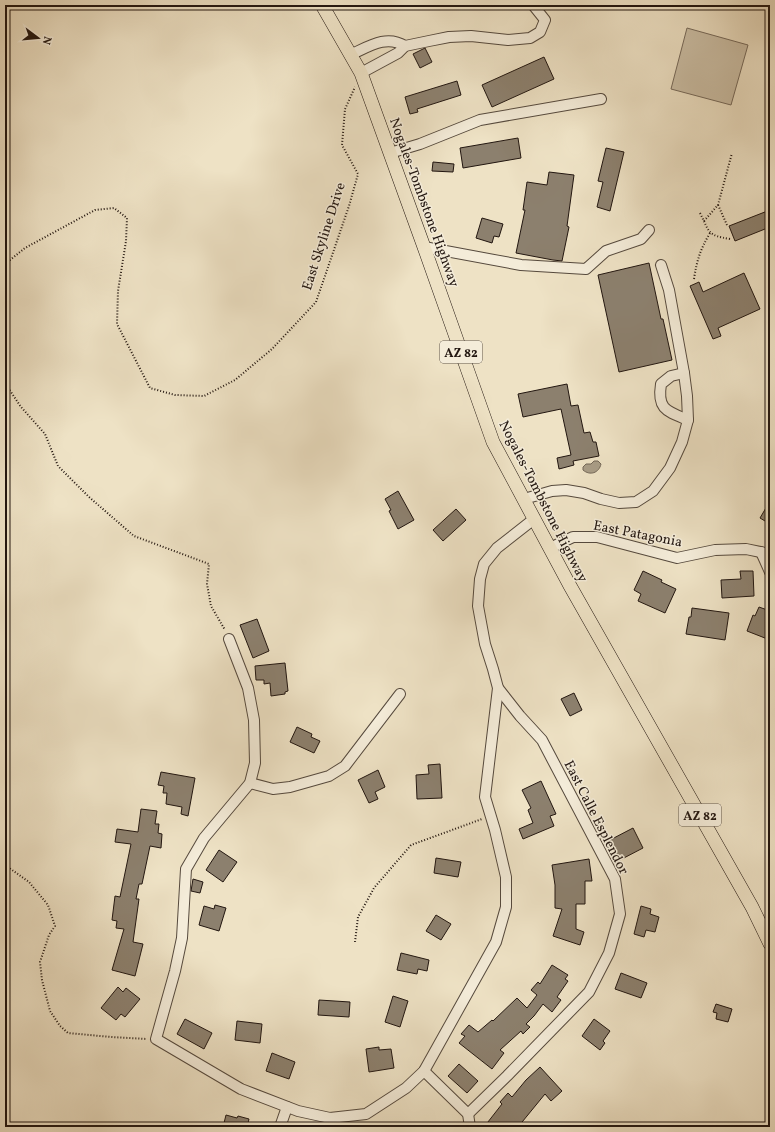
<svg xmlns="http://www.w3.org/2000/svg" width="775" height="1132" viewBox="0 0 775 1132" font-family="Vollkorn,serif">
  <style>
    .green { fill: #cbbfa6; stroke: #766a5b }
    .water { fill: #a99d87; stroke: #736757 }
    .building { fill: #8c806e; stroke: #221610 }
    .lines { fill: none; stroke-linecap: round; stroke-linejoin: round }
    .minor-casing { stroke: #55493d; stroke-width: 12 }
    .major-casing { stroke: #221610; stroke-width: 14 }
    .path { stroke: #221610; stroke-width: 2; stroke-dasharray: 1 2; stroke-linecap: butt }
    .minor { stroke: #f4ecd9; stroke-width: 10 }
    .major { stroke: #eee2c5; stroke-width: 13 }
    .labels { text-anchor: middle; stroke-width: 3; stroke-linejoin: round; paint-order: stroke }
    .shield { fill: #f4ecd9; stroke: #61564c; stroke-width: 1 }
    .shield-label { font-size: 13px; font-weight: bold; fill: #221610 }
    .street-label { font-size: 14px; fill: #221610; stroke: #f4ecd9 }
  </style>
  <rect width="100%" height="100%" fill="#eee2c5"/>
  <filter id="stains"><feTurbulence type="fractalNoise" baseFrequency=".005" numOctaves="4"/><feColorMatrix values="0 0 0 0 .2 0 0 0 0 .09 0 0 0 0 .02 0 0 0 .5 -.17"/></filter>
  <radialGradient id="worn" r=".72"><stop offset=".6" stop-color="#630" stop-opacity="0"/><stop offset="1" stop-color="#630" stop-opacity=".3"/></radialGradient>
  <polygon class="green" points="687,28 748,45 731,105 671,89"/>
  <path class="water" d="M594,461H598L601,464C599,473 590,476 583,470V467L586,464H591Z"/>
  <g class="building">
    <polygon points="425,48 432,62 420,68 413,54"/>
    <polygon points="544,57 554,79 492,107 482,85"/>
    <polygon points="457,81 461,95 417,109 418,112 410,114 405,97"/>
    <polygon points="518,138 521,158 463,168 460,148"/>
    <polygon points="606,148 624,152 610,211 597,207 603,182 598,181"/>
    <polygon points="433,162 454,164 453,172 432,171"/>
    <polygon points="549,172 574,175 567,226 569,227 562,261 553,260 516,253 525,210 523,210 527,182 547,185"/>
    <polygon points="770,210 770,227 735,241 729,226"/>
    <polygon points="482,218 503,224 499,237 494,236 492,243 476,238"/>
    <polygon points="649,263 661,319 663,319 672,360 619,372 598,275"/>
    <polygon points="744,273 760,309 718,328 721,336 713,339 690,286 699,282 703,292"/>
    <polygon points="567,384 571,406 578,405 584,433 590,432 593,442 596,442 599,456 573,461 574,465 559,469 557,458 571,455 561,409 523,417 518,394"/>
    <polygon points="398,491 414,520 398,529 389,511 391,510 385,499"/>
    <polygon points="770,501 770,524 760,518"/>
    <polygon points="456,509 466,520 443,541 433,530"/>
    <polygon points="643,571 662,580 661,582 676,589 665,613 638,601 641,594 634,590"/>
    <polygon points="740,571 753,571 754,596 722,598 721,580 741,579"/>
    <polygon points="759,607 770,611 770,640 747,631 753,615 755,616"/>
    <polygon points="692,608 729,613 725,640 686,634 689,617 691,617"/>
    <polygon points="257,619 269,651 253,658 240,625"/>
    <polygon points="285,663 288,691 285,692 285,694 271,696 270,683 264,684 264,680 256,680 255,666"/>
    <polygon points="574,693 582,710 570,716 561,699"/>
    <polygon points="297,727 312,734 311,737 320,741 314,753 290,742"/>
    <polygon points="440,764 442,798 417,799 416,775 429,774 428,765"/>
    <polygon points="378,770 385,787 375,792 378,799 369,803 358,780"/>
    <polygon points="161,772 195,778 188,816 181,814 182,807 166,804 167,793 163,793 164,786 158,785"/>
    <polygon points="541,781 556,814 550,816 554,826 523,839 519,829 533,823 528,810 531,808 522,790"/>
    <polygon points="141,809 157,811 155,824 159,824 158,833 162,834 161,848 150,846 142,884 139,884 136,899 139,899 133,942 143,944 135,976 112,970 124,929 116,928 117,921 112,920 115,896 120,897 131,844 115,842 117,829 138,832"/>
    <polygon points="633,828 643,848 620,860 610,840"/>
    <polygon points="219,850 237,862 223,882 206,870"/>
    <polygon points="436,858 461,862 458,877 434,873"/>
    <polygon points="589,859 592,881 585,881 585,904 576,904 576,929 584,932 580,945 553,936 562,909 555,908 555,885 552,865"/>
    <polygon points="193,879 203,882 200,893 191,891"/>
    <polygon points="215,905 226,908 219,931 199,925 204,906 214,909"/>
    <polygon points="641,906 651,909 650,914 659,917 655,932 646,930 644,937 634,934"/>
    <polygon points="436,915 451,924 441,940 426,931"/>
    <polygon points="401,953 429,960 427,971 418,969 417,974 397,970"/>
    <polygon points="552,965 568,975 565,979 568,981 557,997 561,1000 552,1012 543,1004 534,1016 526,1024 530,1027 523,1034 521,1031 500,1050 504,1053 492,1069 459,1043 465,1036 461,1034 469,1025 478,1032 492,1020 493,1021 517,998 527,1008 537,995 531,990 538,982 540,984"/>
    <polygon points="621,973 647,983 641,998 615,989"/>
    <polygon points="118,987 123,992 126,988 140,999 125,1017 121,1014 116,1020 101,1008"/>
    <polygon points="393,996 408,1001 400,1027 385,1022"/>
    <polygon points="319,1000 350,1002 349,1017 318,1015"/>
    <polygon points="716,1004 732,1009 728,1022 716,1019 717,1013 713,1012"/>
    <polygon points="185,1019 212,1033 204,1049 177,1034"/>
    <polygon points="594,1019 610,1031 603,1041 605,1043 600,1050 582,1036"/>
    <polygon points="237,1021 262,1024 260,1043 235,1040"/>
    <polygon points="379,1047 379,1050 391,1049 394,1068 369,1072 366,1049"/>
    <polygon points="272,1053 295,1062 289,1079 266,1071"/>
    <polygon points="459,1064 478,1081 467,1093 448,1076"/>
    <polygon points="540,1067 562,1091 551,1101 545,1094 518,1127 484,1127 502,1104 500,1102 508,1093 512,1097 526,1080"/>
    <polygon points="226,1115 237,1118 238,1116 249,1119 247,1127 223,1127"/>
  </g>
  <g class="lines">
    <defs>
      <g id="minor">
        <path d="M350,55C368,47 386,34 405,46"/>
        <polyline points="361,73 398,53 405,46 429,41 449,37 471,36 508,40 530,38 540,32 545,20 533,5"/>
        <polyline points="390,153 420,144 480,120 601,99"/>
        <polyline points="424,247 521,265 586,269 606,251 641,239 649,230"/>
        <path d="M684,373L671,376L661,384C657,409 666,411 688,420"/>
        <polyline points="524,499 552,491 566,490 584,493 601,499 619,503 636,502 653,491 670,468 682,442 688,420 687,396 684,373 669,290 661,265"/>
        <polyline points="550,548 573,537 597,537 677,558 715,550 746,549 770,554"/>
        <polyline points="761,552 770,572"/>
        <polyline points="229,639 248,688 254,720 255,763 250,783 204,838 186,869 182,938 175,971 156,1039 241,1089 298,1111 330,1118 366,1114 406,1088 424,1071 496,942 506,907 506,877 495,830 485,797 498,688 493,669 485,644 478,606 480,579 484,564 497,548 534,519"/>
        <polyline points="250,783 273,789 290,787 329,776 345,766 400,694"/>
        <polyline points="424,1071 468,1114 470,1127"/>
        <polyline points="468,1114 507,1076 589,992 609,953 620,914 615,879 542,740 520,716 498,688"/>
        <polyline points="280,1127 287,1107"/>
      </g>
      <polyline id="major" points="322,5 361,73 424,247 493,442 569,584 752,907 770,944"/>
    </defs>
    <use href="#minor" class="minor-casing"/>
    <use href="#major" class="major-casing"/>
    <g class="path">
      <polyline points="718,205 727,225"/>
      <path d="M700,213C710,233 707,235 730,239"/>
      <polyline points="704,221 718,205 732,153"/>
      <polyline points="5,264 25,248 95,210 114,208 127,218 126,241 118,291 117,324 150,388 175,395 204,396 235,380 272,349 316,302 349,206 358,174 342,145 345,109 355,87"/>
      <path d="M694,279C697,260 700,250 710,233"/>
      <polyline points="5,379 9,389 21,407 45,434 58,466 89,497 134,536 209,564 207,584 211,606 225,630"/>
      <polyline points="5,865 29,882 48,905 55,926 49,935 40,962 42,980 50,1011 60,1026 68,1033 111,1037 147,1039"/>
      <polyline points="355,942 358,917 374,888 411,845 482,819"/>
    </g>
    <use href="#minor" class="minor"/>
    <use href="#major" class="major"/>
  </g>
  <g class="labels">
    <g class="shield">
      <rect x="440" y="341" width="42" height="22" rx="3"/>
      <rect x="679" y="804" width="42" height="22" rx="3"/>
    </g>
    <g class="shield-label">
      <text x="461" y="357">AZ 82</text>
      <text x="700" y="820">AZ 82</text>
    </g>
    <g class="street-label">
      <text transform="translate(425 202) rotate(70)" y="5">Nogales-Tombstone Highway</text>
      <text transform="translate(323 236) rotate(-72)" y="5">East Skyline Drive</text>
      <text transform="translate(544 501) rotate(63)" y="5">Nogales-Tombstone Highway</text>
      <text transform="translate(638 533) rotate(11)" y="5">East Patagonia</text>
      <text transform="translate(597 817) rotate(63)" y="5">East Calle Esplendor</text>
    </g>
  </g>
  <rect width="775" height="1132" fill="none" stroke="#eee2c5" stroke-width="20"/>
  <rect x="6" y="6" width="763" height="1120" fill="none" stroke="#221610" stroke-width="2"/>
  <rect x="10" y="10" width="755" height="1112" fill="none" stroke="#221610"/>
  <g transform="translate(38 38) rotate(106)" stroke="#f4ecd9" stroke-width="3" paint-order="stroke">
  <path d="M0-3L7 15L0 10L-7 15Z" fill="#221610"/>
  <text y="-6" font-size="11" font-weight="bold" text-anchor="middle" fill="#221610">N</text>
  </g>
  <rect width="100%" height="100%" filter="url(#stains)"/>
  <rect width="100%" height="100%" fill="url(#worn)"/>
</svg>
